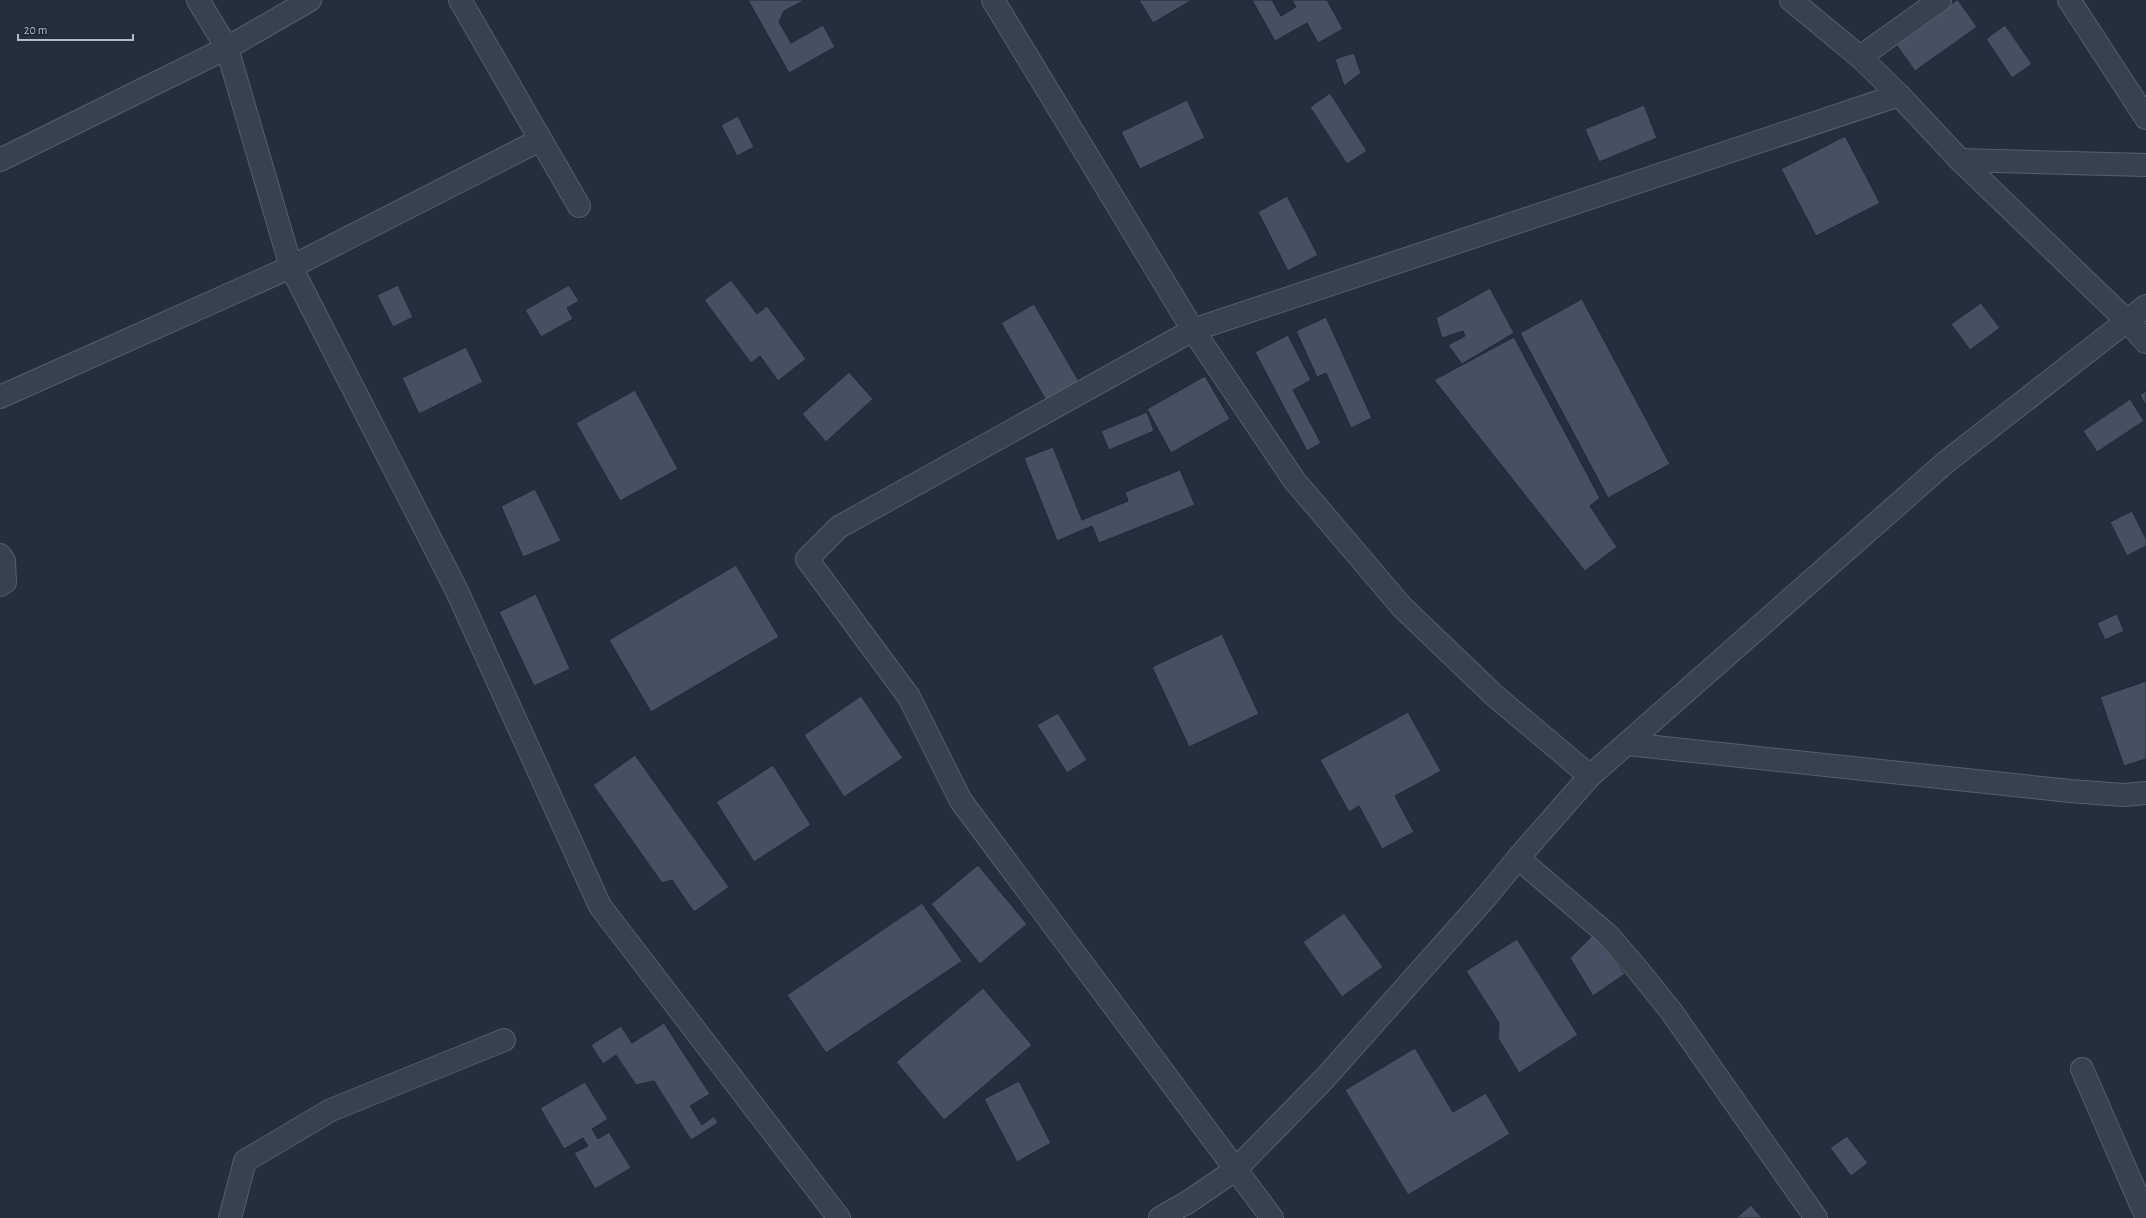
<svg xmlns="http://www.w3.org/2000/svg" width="2146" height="1218" viewBox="0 0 2146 1218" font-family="'Alegreya Sans',sans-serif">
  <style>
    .building { fill: #455162; stroke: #1f2835 }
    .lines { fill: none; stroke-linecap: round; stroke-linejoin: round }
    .minor-casing { stroke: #565f6c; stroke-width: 24 }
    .minor { stroke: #38414e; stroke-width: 22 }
  </style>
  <rect width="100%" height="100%" fill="#242f3e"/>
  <g class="building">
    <polygon points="748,0 805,0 784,11 779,22 791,43 823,25 835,47 789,73"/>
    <polygon points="1139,0 1192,0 1153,23"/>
    <polygon points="1252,0 1272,0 1281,16 1296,7 1292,0 1327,0 1343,29 1318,43 1307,23 1275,41"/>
    <polygon points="1957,0 1958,0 1977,27 1915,71 1895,43"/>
    <polygon points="2005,25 2032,64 2012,78 1986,39"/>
    <polygon points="1354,53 1361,73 1344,86 1335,59"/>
    <polygon points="1330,93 1367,151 1347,164 1310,107"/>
    <polygon points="1187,100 1205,138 1140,169 1121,132"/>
    <polygon points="1644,105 1657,138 1599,162 1585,129"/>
    <polygon points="738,116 754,147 737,156 721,125"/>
    <polygon points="1845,136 1880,203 1816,236 1781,169"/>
    <polygon points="1287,196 1318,255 1288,271 1258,212"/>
    <polygon points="731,280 757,314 767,306 806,359 778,381 760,356 751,363 704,300"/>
    <polygon points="398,285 413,317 393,327 377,295"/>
    <polygon points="569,285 579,301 567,308 573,319 541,337 525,310"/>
    <polygon points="1490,288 1514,333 1462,364 1448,345 1465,336 1463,331 1442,338 1436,318"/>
    <polygon points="1582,299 1670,464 1608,498 1520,333"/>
    <polygon points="1981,303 2000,328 1970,350 1951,324"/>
    <polygon points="1034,304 1080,383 1047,402 1001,323"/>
    <polygon points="1326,317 1372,418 1351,428 1326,373 1317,377 1296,331"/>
    <polygon points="1288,335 1311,380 1293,390 1321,443 1307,451 1255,352"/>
    <polygon points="1514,337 1600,498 1590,506 1617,547 1585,571 1434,380"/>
    <polygon points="466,347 483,382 419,414 402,378"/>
    <polygon points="849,372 873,399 826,442 802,414"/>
    <polygon points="1205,376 1230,419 1171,453 1147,409"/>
    <polygon points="635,390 678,469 620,501 576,423"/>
    <polygon points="2146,391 2146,406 2140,395"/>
    <polygon points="2130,399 2144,421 2097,452 2083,431"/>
    <polygon points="1147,412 1154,431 1109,450 1101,431"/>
    <polygon points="1053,447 1082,520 1128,501 1125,492 1180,470 1195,505 1099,543 1092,526 1057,541 1024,458"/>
    <polygon points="535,489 561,541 523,557 501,506"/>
    <polygon points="2132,511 2146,539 2146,546 2127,556 2110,522"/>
    <polygon points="736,565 779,637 651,712 609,640"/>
    <polygon points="536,594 570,669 534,686 499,612"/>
    <polygon points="2117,614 2124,631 2105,640 2097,623"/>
    <polygon points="1222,634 1259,714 1189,747 1152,667"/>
    <polygon points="2146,681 2146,759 2124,766 2100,697"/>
    <polygon points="861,696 903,758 844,797 804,735"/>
    <polygon points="1408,712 1441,771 1395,796 1414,832 1382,849 1359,806 1349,812 1320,760"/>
    <polygon points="1058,713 1087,760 1067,773 1037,725"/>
    <polygon points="635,755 729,887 694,912 672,880 662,883 593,785"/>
    <polygon points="773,765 811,825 754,862 716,802"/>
    <polygon points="978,865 1027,924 980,964 931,904"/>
    <polygon points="922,903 962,961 826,1053 787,995"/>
    <polygon points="1344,913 1383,967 1342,997 1303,942"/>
    <polygon points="1594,934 1625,974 1593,996 1570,958"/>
    <polygon points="1517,939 1578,1035 1519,1073 1498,1038 1499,1023 1466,971"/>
    <polygon points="983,988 1032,1045 944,1120 896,1062"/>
    <polygon points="664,1023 710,1094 690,1106 702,1125 714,1116 718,1123 691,1140 654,1081 636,1085 616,1055 603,1064 591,1045 621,1026 632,1043"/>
    <polygon points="1415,1048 1453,1112 1486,1093 1510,1134 1408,1195 1345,1090"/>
    <polygon points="1019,1081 1051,1143 1017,1162 984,1099"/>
    <polygon points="585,1082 608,1119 592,1129 598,1139 609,1132 631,1168 595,1189 574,1153 588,1146 583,1138 564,1149 540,1108"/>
    <polygon points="1847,1136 1868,1163 1851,1176 1830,1148"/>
    <polygon points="1751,1205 1762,1218 1736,1218"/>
  </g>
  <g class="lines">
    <defs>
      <g id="minor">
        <polyline points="198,0 227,48 291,267 456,589 600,906 839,1218"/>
        <polyline points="460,0 579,206"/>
        <polyline points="993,0 1193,330 1294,480 1402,607 1495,696 1590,776"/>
        <polyline points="1791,0 1860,57 1899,95 1960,160 2127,321 2146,342"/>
        <polyline points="2069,0 2146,118"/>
        <polyline points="1860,57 1940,0"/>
        <polyline points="0,160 227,48 310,0"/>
        <polyline points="1960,160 2146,165"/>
        <polyline points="0,397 291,267 540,140"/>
        <polyline points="0,555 4,561 5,582 0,585"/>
        <polyline points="1627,744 2070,791 2124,795 2146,793"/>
        <polyline points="1518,858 1608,935 1638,970 1671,1011 1816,1218"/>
        <polyline points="2082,1069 2146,1216"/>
        <polyline points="230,1218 245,1161 331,1110 504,1040"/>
        <polyline points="1160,1218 1188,1202 1235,1170 1325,1078 1487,896 1518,858 1590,776 1946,462 2146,306"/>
        <polyline points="1272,1218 961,801 909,697 807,559 839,527 1193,330 1899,95"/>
      </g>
    </defs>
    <use href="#minor" class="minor-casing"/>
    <use href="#minor" class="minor"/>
  </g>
  <path d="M18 34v6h115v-6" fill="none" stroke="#b4bcc9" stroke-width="2"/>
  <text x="24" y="34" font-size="12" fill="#b4bcc9" stroke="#1d2633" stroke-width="3" paint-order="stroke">20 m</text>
</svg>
